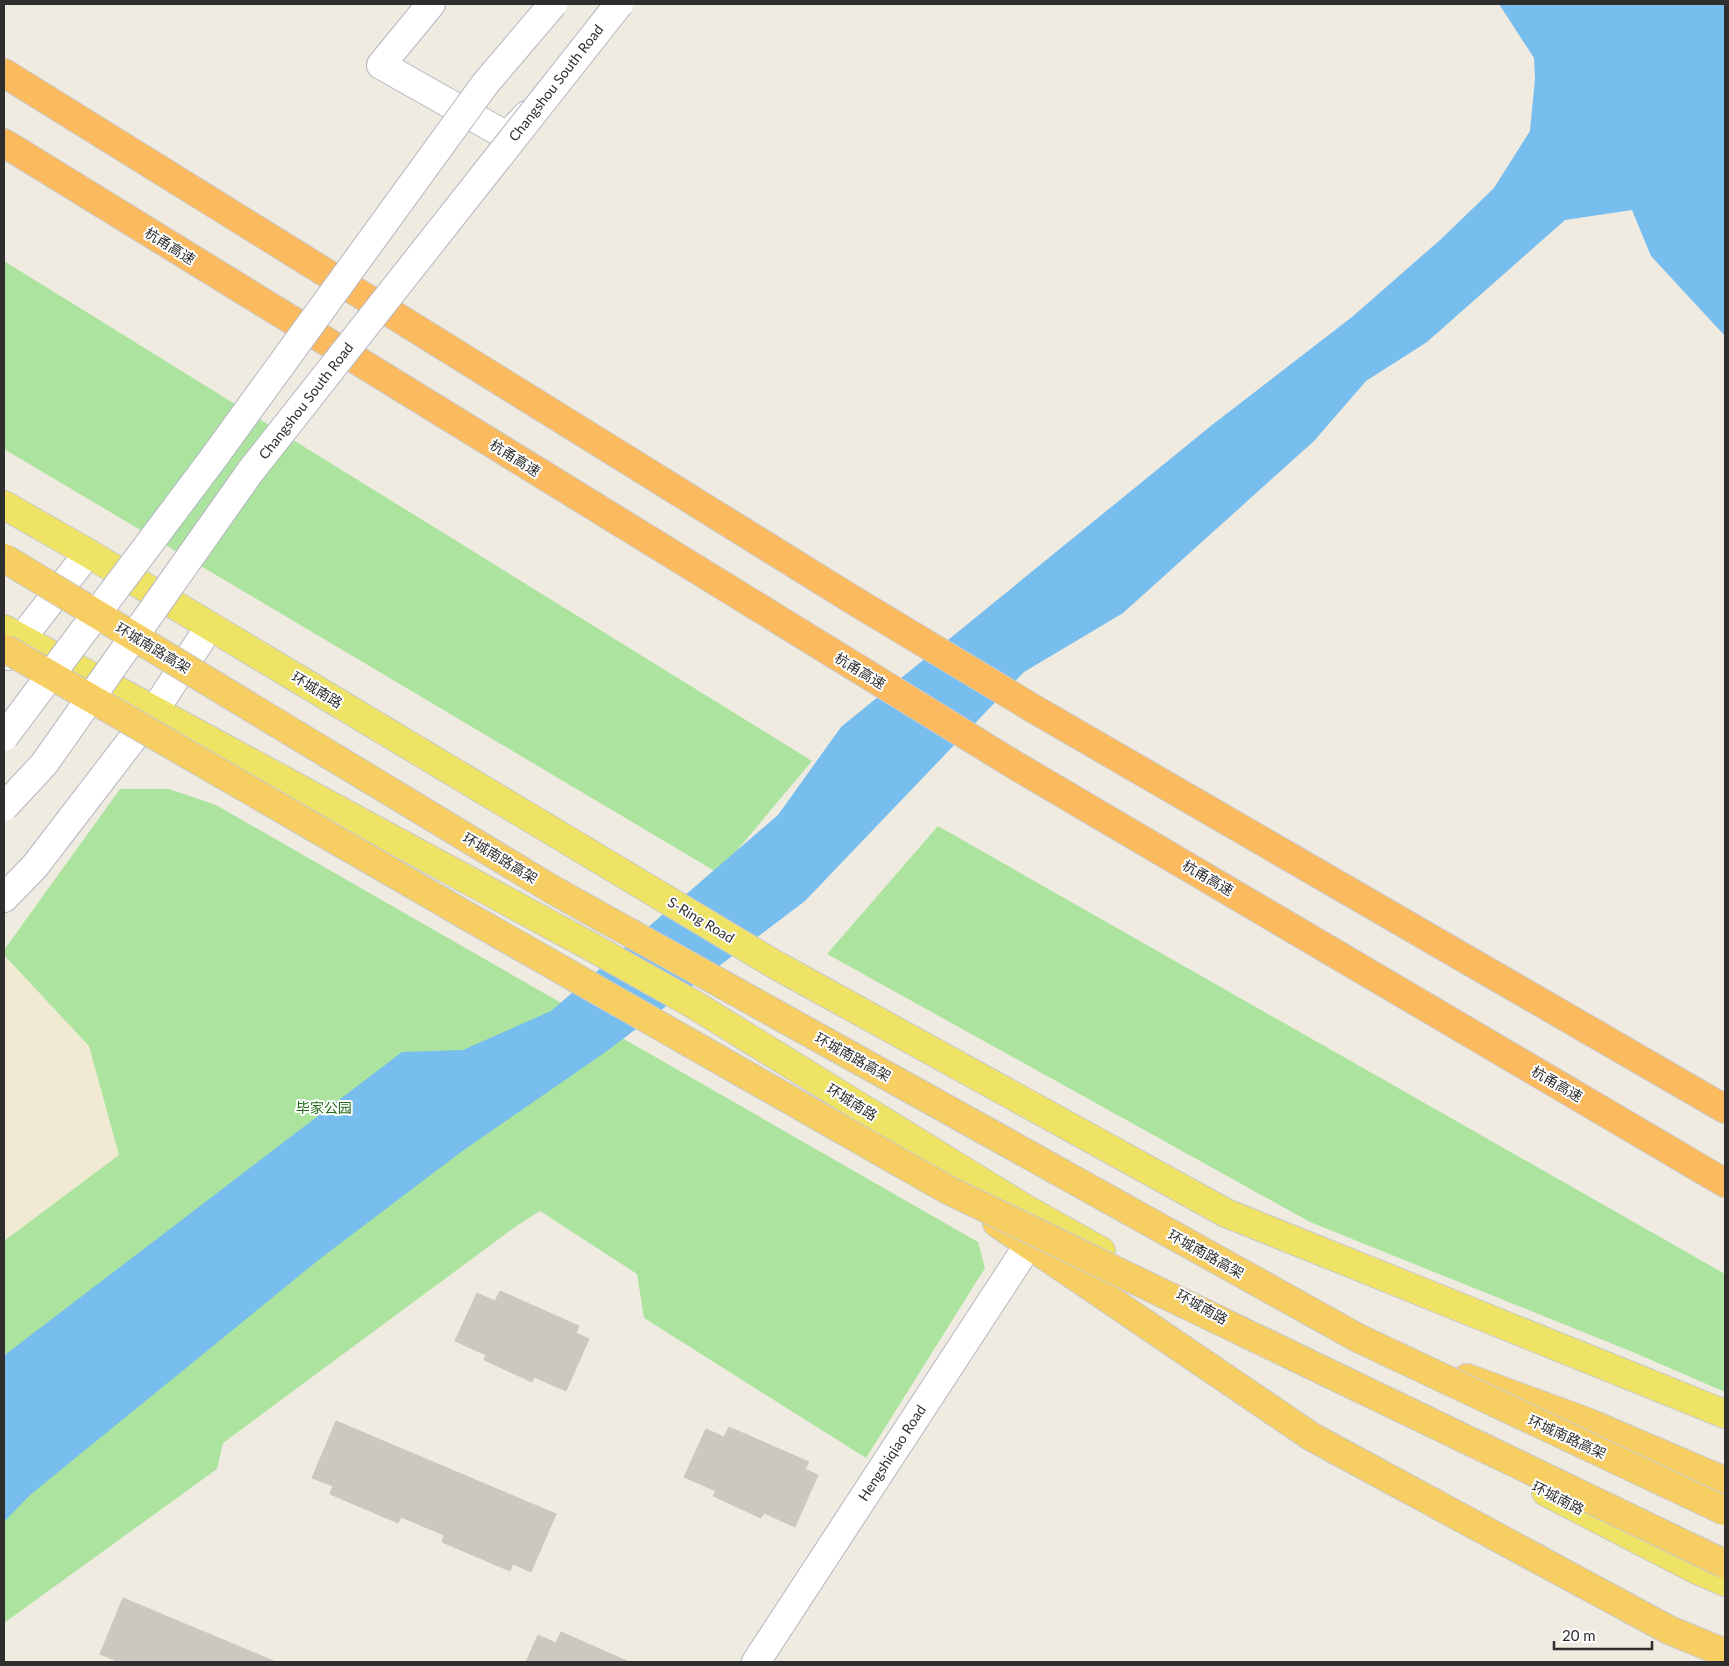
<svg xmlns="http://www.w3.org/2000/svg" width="1729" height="1666" viewBox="0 0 1729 1666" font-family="Lato,'Noto Sans SC',sans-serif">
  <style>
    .education { fill: #efead1 }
    .green { fill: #ace49f }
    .water { fill: #77bdee }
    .building { fill: #cbc9bf; stroke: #cbc7ba }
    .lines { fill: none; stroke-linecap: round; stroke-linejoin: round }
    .minor-casing { stroke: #b4b5c1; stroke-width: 30 }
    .secondary-casing { stroke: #b4b5c1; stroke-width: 30 }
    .primary-casing { stroke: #c9c9c9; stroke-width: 30 }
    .trunk-casing { stroke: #c9c9c9; stroke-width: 30 }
    .motorway-casing { stroke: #c9c9c9; stroke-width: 30 }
    .minor { stroke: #fff; stroke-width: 28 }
    .secondary { stroke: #fff; stroke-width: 28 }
    .primary { stroke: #efe365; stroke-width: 28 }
    .trunk { stroke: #f6ce62; stroke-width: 28 }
    .motorway { stroke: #fcba5f; stroke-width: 28 }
    .secondary-bridge-casing { stroke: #b4b5c1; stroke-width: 30; stroke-linecap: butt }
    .trunk-bridge-casing { stroke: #c9c9c9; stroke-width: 30; stroke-linecap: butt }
    .secondary-bridge { stroke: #fff; stroke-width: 28 }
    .trunk-bridge { stroke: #f6ce62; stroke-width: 28 }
    .labels { text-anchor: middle; stroke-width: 4; stroke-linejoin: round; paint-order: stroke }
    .street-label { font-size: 14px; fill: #2e2e2e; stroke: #fff }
    .park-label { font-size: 14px; fill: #216c1c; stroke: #fff }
  </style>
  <rect width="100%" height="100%" fill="#efebe1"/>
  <polygon class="education" points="4,955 89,1046 119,1155 4,1241"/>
  <g class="green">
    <polygon points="4,261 812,761 718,873 4,449"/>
    <polygon points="120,789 169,789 216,805 978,1242 985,1268 866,1458 644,1318 637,1274 540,1211 515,1227 223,1443 217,1469 4,1623 4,1241 119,1155 89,1046 4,955 4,950"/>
    <polygon points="938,826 1725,1274 1725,1392 1635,1353 1310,1222 827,954"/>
  </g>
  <polygon class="water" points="1499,4 1725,4 1725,336 1651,256 1632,210 1565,220 1427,342 1366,381 1314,441 1123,613 1024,672 805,901 607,1051 461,1152 321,1258 30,1495 4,1522 4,1356 6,1354 402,1052 463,1050 551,1011 778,815 841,727 1212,425 1352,317 1440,240 1494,188 1530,131 1535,79 1534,58"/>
  <g class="building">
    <polygon points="500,1291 579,1326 576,1333 589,1339 566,1391 534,1377 532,1382 484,1360 486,1355 455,1341 477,1293 495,1301"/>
    <polygon points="336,1421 556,1514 531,1572 513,1564 510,1571 442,1542 444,1535 401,1517 398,1523 330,1494 333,1486 312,1478"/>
    <polygon points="729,1427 809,1462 805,1469 818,1475 795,1527 764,1513 761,1518 713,1496 716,1491 684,1477 706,1429 724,1437"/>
    <polygon points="123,1598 276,1662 119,1662 100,1654"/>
    <polygon points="561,1632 629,1662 526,1662 538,1635 556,1643"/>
  </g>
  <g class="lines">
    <defs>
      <polyline id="minor" points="431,4 381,65 507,136 527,115"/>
      <g id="secondary">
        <polyline points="8,656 88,553"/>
        <polyline points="4,898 35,866 154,711 210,626"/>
        <polyline points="756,1662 1029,1244"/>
      </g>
      <g id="primary">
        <polyline points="4,505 88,553 774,964 1226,1213 1725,1414"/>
        <polyline points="4,629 588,945 693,1004 1024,1208 1101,1251"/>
        <polyline points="1546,1492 1697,1570 1725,1582"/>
      </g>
      <g id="trunk">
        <polyline points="997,1223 1312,1437 1669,1630 1725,1653"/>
        <polyline points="1467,1378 1587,1422 1725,1481"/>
      </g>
      <g id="motorway">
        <polyline points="4,73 853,600 1034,709 1725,1109"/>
        <polyline points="4,143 1013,764 1725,1183"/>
      </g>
    </defs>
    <use href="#minor" class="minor-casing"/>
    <use href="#secondary" class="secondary-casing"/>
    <use href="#primary" class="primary-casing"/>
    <use href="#trunk" class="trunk-casing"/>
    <use href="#motorway" class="motorway-casing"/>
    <use href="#minor" class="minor"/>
    <use href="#secondary" class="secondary"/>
    <use href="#primary" class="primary"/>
    <use href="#trunk" class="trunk"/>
    <use href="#motorway" class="motorway"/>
    <defs>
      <g id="secondary-bridge">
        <polyline points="4,737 212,460 485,84 553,4"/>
        <polyline points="4,807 44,764 250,472 619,4"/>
      </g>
      <g id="trunk-bridge">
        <polyline points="4,558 553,890 1358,1338 1725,1511"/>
        <polyline points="4,648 469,917 948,1190 1725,1564"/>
      </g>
    </defs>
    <use href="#secondary-bridge" class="secondary-bridge-casing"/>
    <use href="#trunk-bridge" class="trunk-bridge-casing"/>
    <use href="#secondary-bridge" class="secondary-bridge"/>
    <use href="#trunk-bridge" class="trunk-bridge"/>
  </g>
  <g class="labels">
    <g class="street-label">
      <text transform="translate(556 83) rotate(-52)" y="5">Changshou South Road</text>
      <text transform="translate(170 246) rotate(32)" y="5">杭甬高速</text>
      <text transform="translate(306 401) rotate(-52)" y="5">Changshou South Road</text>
      <text transform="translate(515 458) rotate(32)" y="5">杭甬高速</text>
      <text transform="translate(153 648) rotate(31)" y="5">环城南路高架</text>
      <text transform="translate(860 671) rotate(31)" y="5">杭甬高速</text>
      <text transform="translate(317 690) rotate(31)" y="5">环城南路</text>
      <text transform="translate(500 858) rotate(31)" y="5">环城南路高架</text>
      <text transform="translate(1208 878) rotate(30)" y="5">杭甬高速</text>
      <text transform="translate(701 920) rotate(31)" y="5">S-Ring Road</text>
      <text transform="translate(853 1057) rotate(29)" y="5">环城南路高架</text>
      <text transform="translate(1557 1084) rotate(30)" y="5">杭甬高速</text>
      <text transform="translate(852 1102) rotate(32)" y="5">环城南路</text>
      <text transform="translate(1206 1254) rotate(29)" y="5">环城南路高架</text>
      <text transform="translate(1202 1307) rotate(29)" y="5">环城南路</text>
      <text transform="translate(1567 1437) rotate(25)" y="5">环城南路高架</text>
      <text transform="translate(892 1453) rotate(-57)" y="5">Hengshiqiao Road</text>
      <text transform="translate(1558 1498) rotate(27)" y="5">环城南路</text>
    </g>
    <g class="park-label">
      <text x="324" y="1113">毕家公园</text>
    </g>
  </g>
  <rect width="1729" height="1666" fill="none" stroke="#2e2e2e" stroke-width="10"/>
  <path d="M1554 1641v8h98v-8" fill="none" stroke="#2e2e2e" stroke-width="2.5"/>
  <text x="1562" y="1641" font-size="15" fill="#2e2e2e" stroke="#ffffff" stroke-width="4" paint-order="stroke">20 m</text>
</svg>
